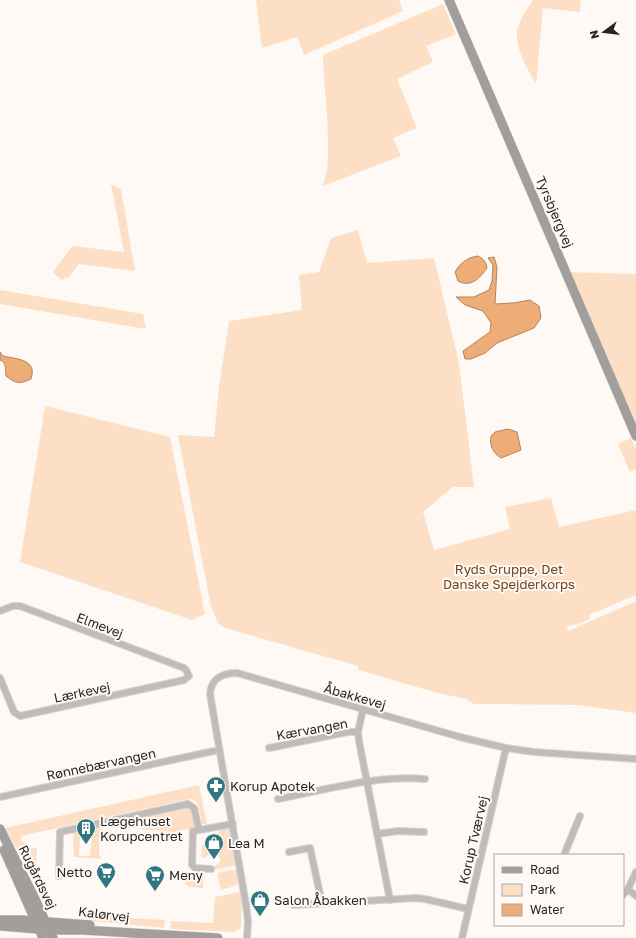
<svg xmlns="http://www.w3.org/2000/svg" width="636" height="938" viewBox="0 0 636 938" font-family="'Golos Text',sans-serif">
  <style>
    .green { fill: #fddfc6 }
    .water { fill: #eead76; stroke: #b3845d }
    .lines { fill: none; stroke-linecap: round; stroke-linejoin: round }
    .street-casing { stroke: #d8d3cf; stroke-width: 8 }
    .secondary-casing { stroke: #d8d3cf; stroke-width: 10 }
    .street { stroke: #bfbcba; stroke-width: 6 }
    .secondary { stroke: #a29e9b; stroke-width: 9 }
    .labels { text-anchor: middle; stroke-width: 4; stroke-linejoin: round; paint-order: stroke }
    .street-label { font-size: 13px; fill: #282624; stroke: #fff9f5 }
    .park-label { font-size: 13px; fill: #71461d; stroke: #fff9f5 }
    .poi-label { font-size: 13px; fill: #282624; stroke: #fff9f5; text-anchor: start }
  </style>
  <rect width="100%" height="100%" fill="#fff9f5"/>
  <g class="green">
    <polygon points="256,0 399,0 403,11 304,55 297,37 262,48"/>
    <path d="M533,0H581L580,12L543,8L536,84C528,69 515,49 517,31C519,20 527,9 533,0Z"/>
    <path d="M443,4L456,34L426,46L433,62L397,79L417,128L393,138L401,156L323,186C328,172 328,162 328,147C328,116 324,85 323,55Z"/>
    <polygon points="111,184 121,189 135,271 79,264 69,277 61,280 53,272 72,246 124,252"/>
    <polygon points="358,230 367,263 434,258 459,363 474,487 453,487 423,512 434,550 510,529 505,507 551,498 559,527 636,510 636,595 589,615 590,619 578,624 567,626 568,631 636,601 636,713 578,705 474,704 466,699 438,693 358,670 358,666 225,628 218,623 211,607 178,435 214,437 219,386 229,321 302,310 299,275 319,272 331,238"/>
    <polygon points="568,272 636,274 636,430"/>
    <polygon points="0,290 143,314 146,329 0,304"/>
    <polygon points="45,406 170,437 205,614 192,620 20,562"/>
    <polygon points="631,438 636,449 636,469 630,472 618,444"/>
    <polygon points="199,785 207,824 202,824 198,804 192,799 180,801 21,836 22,842 25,843 25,848 37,848 36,869 28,869 5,828"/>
    <polygon points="186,807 192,810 195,825 193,828 174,832 140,829 141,818 136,818 138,817"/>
    <polygon points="131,820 126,821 125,824 110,824 100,827 99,854 102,859 74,857 73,831 84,829 85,830 80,831 81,837 80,837 79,856 90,856 92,836 94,833 93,828 89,829 89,828"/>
    <polygon points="228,827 231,830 237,865 214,870 215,866 220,862 220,859 216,854 213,856 208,855 205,858 201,858 202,844 209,844 221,829"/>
    <polygon points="237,869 238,870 239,882 235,886 221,890 217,873"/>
    <polygon points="186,872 201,873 201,874 203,875 203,888 188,887 188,885 185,885"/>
    <polygon points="239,892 242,894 241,926 239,929 234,932 170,929 171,921 213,923 215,897"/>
    <polygon points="92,916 165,920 164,928 92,921"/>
  </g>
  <g class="water">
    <path d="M478,256C484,259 486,262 487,268C480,278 471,288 458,281L455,272C460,263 468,257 478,256Z"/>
    <polygon points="494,257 497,267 495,304 513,303 530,300 539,306 541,318 534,328 497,343 485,353 471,359 465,359 463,351 490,332 491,323 483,311 465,305 456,297 474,297 489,290 492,281 493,265 488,258"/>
    <path d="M0,352L3,356C16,359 38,359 31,379C20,384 16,384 6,376C5,369 7,363 0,360Z"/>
    <path d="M508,429L517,432L521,450L501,458C493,453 489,445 491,436L495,432Z"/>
  </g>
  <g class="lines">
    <defs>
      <g id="street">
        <polyline points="0,611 13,606 20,606 184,668 186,670 189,676 184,680 20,716 14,712 0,678"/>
        <polyline points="363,709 358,732 359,741 390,900"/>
        <polyline points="269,748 348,732 358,732"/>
        <polyline points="0,797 214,751"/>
        <path d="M278,799C325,790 377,775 425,779"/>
        <polyline points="377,834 398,831 424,832"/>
        <polyline points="289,852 310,848 322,903"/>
        <polyline points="564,855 580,816"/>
        <polyline points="211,869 195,868 192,865 193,831 233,824"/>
        <polyline points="59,876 60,832 188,804 194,808 199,830"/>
        <polyline points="628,889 636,896"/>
        <polyline points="623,895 628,889 636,872"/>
        <polyline points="294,905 416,898 425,899 468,909"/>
        <path d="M247,938L248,921L246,905L210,694C211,678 223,673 237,673L460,737L506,748L534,752L636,759"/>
        <polyline points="462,938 506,748"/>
      </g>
      <g id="secondary">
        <polyline points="449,0 636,436"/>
        <polyline points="0,829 35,899 53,938"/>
        <polyline points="4,850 43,938"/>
        <polyline points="0,920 22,920 90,925"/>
        <polyline points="0,926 49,930 82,930 218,938"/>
      </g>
    </defs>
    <use href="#street" class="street-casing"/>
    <use href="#secondary" class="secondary-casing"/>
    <use href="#street" class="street"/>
    <use href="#secondary" class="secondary"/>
  </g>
  <defs>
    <symbol id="pharmacy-pin" viewBox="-11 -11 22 30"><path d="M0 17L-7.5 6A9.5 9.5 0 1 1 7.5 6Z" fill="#307683" stroke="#fff9f5"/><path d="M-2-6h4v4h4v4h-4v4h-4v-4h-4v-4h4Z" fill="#fff"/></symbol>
    <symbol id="building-pin" viewBox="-11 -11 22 30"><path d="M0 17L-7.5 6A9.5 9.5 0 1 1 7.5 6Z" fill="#307683" stroke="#fff9f5"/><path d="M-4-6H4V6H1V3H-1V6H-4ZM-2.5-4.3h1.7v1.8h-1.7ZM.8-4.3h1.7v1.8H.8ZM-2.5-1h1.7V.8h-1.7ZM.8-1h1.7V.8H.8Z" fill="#fff"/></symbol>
    <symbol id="shop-pin" viewBox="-11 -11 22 30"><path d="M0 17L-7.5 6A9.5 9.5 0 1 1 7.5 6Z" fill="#307683" stroke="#fff9f5"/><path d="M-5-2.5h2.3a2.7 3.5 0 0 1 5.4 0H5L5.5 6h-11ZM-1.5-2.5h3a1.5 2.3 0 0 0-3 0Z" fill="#fff"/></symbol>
    <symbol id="supermarket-pin" viewBox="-11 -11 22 30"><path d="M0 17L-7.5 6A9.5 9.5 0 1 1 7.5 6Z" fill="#307683" stroke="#fff9f5"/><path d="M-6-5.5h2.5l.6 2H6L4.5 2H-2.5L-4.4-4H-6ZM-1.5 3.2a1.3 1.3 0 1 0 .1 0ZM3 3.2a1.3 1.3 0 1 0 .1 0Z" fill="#fff"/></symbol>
  </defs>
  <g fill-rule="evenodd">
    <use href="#pharmacy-pin" x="205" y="775" width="22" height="30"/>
    <use href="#building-pin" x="75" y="817" width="22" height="30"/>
    <use href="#shop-pin" x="203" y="832" width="22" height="30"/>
    <use href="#supermarket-pin" x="95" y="861" width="22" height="30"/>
    <use href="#supermarket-pin" x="144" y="864" width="22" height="30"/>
    <use href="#shop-pin" x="249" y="889" width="22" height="30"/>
  </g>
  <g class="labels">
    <g class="street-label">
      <text transform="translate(555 212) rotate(67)" y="5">Tyrsbjergvej</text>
      <text transform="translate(100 625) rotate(21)" y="5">Elmevej</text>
      <text transform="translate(82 692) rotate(-12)" y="5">Lærkevej</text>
      <text transform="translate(355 696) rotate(16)" y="5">Åbakkevej</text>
      <text transform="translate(312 729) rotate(-10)" y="5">Kærvangen</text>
      <text transform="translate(101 764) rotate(-12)" y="5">Rønnebærvangen</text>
      <text transform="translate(473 840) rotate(-77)" y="5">Korup Tværvej</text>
      <text transform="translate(38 877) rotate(64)" y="5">Rugårdsvej</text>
      <text transform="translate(104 914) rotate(7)" y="5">Kalørvej</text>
    </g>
    <g class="park-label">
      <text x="509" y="574">Ryds Gruppe, Det<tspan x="509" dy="15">Danske Spejderkorps</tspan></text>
    </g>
    <g class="poi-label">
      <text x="230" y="791">Korup Apotek</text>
      <text x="100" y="826">Lægehuset<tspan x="100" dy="15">Korupcentret</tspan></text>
      <text x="228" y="848">Lea M</text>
      <text x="92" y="877" text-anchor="end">Netto</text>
      <text x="169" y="880">Meny</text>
      <text x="274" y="905">Salon Åbakken</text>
    </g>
  </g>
  <rect x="494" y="854" width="130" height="72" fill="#fff9f5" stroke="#a9a5a1"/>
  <rect x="502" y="867" width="20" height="6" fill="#a29e9b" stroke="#a9a5a1"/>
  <text x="530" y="874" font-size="12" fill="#282624">Road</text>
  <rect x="502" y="884" width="20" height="12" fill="#fddfc6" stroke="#a9a5a1"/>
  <text x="530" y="894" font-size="12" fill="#282624">Park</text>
  <rect x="502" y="904" width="20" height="12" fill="#eead76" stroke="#a9a5a1"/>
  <text x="530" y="914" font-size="12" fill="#282624">Water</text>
  <g transform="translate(604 32) rotate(255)" stroke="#fff9f5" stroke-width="3" paint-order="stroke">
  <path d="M0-3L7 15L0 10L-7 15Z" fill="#282624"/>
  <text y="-6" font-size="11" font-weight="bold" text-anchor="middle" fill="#282624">N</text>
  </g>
</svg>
